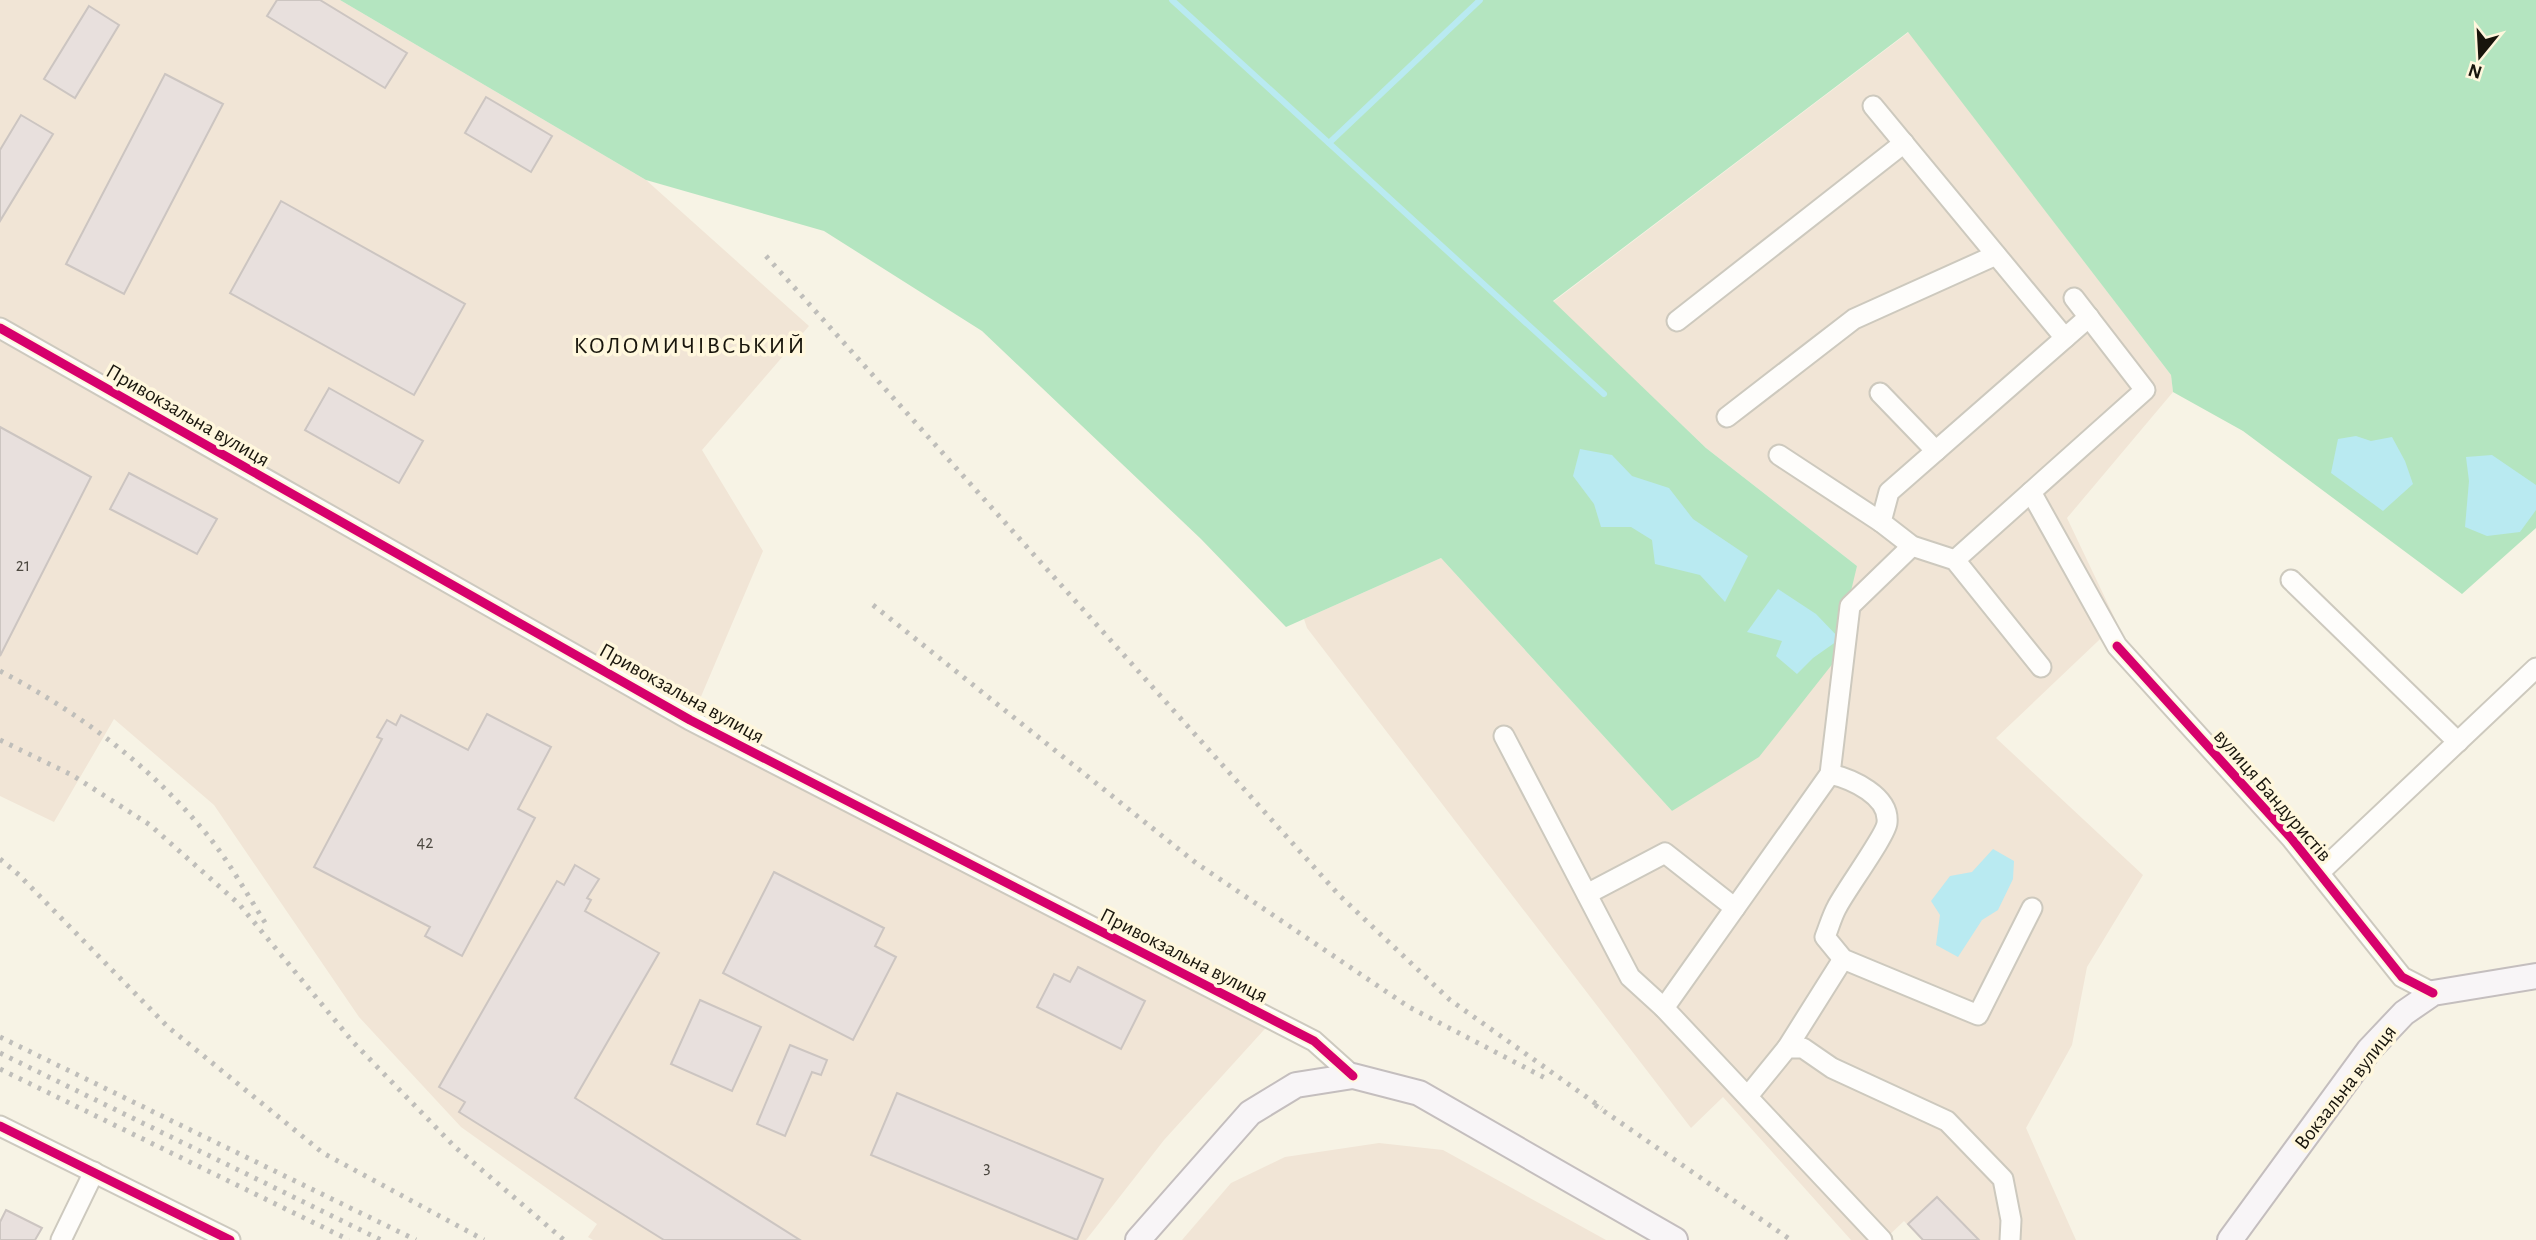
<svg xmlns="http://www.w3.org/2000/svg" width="2536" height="1240" viewBox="0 0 2536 1240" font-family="'Alegreya Sans',sans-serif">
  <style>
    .industrial { fill: #f1e5d6 }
    .green { fill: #b4e5c0 }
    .water { fill: #b9eaf1 }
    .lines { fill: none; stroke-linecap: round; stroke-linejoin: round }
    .stream { stroke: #b9eaf1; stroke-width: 6 }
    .building { fill: #e8e0dd; stroke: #ccc5c1; stroke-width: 2 }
    .minor-casing { stroke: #cdc9be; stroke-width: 23 }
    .major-casing { stroke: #c4bebe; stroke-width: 28 }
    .minor { stroke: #fefdfb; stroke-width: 19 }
    .major { stroke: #f8f5f7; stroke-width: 24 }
    .rail { stroke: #bfbeba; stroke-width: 5; stroke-dasharray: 3.5 7; stroke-linecap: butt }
    .cycleway-casing { stroke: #fff7dd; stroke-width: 13 }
    .cycleway { stroke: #d6006c; stroke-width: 9 }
    .labels { text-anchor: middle; stroke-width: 7; stroke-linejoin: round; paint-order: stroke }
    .number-label { font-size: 18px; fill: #4c4840 }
    .street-label { font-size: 21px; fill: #18150c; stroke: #fff7dd }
    .quarter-label { font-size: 24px; letter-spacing: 2px; fill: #18150c; stroke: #fff7dd }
  </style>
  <rect width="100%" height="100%" fill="#f7f3e5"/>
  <g class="industrial">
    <polygon points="0,0 340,0 646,180 809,326 702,450 763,551 691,720 1273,1020 1164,1140 1086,1240 593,1240 588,1237 597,1224 461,1127 359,1017 214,805 114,719 54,822 0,796"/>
    <polygon points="1909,32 2171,375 2173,392 2067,518 2117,623 1996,738 2143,875 2087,967 2072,1045 2026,1128 2076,1240 1922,1240 1904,1221 1884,1240 1851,1240 1723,1097 1691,1128 1307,628 1304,619 1441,558 1672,811 1857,566 1706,448 1553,302"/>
    <polygon points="1379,1143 1443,1150 1606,1240 1182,1240 1231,1183 1285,1157"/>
  </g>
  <polygon class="green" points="340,0 2536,0 2536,528 2462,594 2243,431 2173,392 2171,375 1908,32 1553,301 1706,448 1857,566 1834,662 1759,757 1672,811 1441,558 1286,627 1201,539 982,331 824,231 646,180"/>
  <g class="water">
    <polygon points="2356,436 2371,441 2392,437 2405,461 2413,484 2383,511 2331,473 2338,439"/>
    <polygon points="1580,449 1612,455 1632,476 1669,488 1693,519 1748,556 1725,602 1700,575 1655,564 1652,540 1631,527 1601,527 1594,504 1573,476"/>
    <polygon points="2492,455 2536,485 2536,510 2520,532 2487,536 2465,527 2469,481 2466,457"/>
    <polygon points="1778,589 1816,614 1840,639 1813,658 1797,674 1776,656 1782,641 1747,632"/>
    <polygon points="1993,849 2014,861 2013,879 1998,910 1982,920 1958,957 1936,945 1940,915 1931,901 1950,876 1972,872"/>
  </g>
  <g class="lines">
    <g class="stream">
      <polyline points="1172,0 1604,394"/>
      <polyline points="1329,143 1480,0"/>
    </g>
  </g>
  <g class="building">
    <polygon points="277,0 320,0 407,53 385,88 267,16"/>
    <polygon points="89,6 119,25 75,98 44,79"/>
    <polygon points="165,74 223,104 124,294 66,264"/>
    <polygon points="486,97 552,136 531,172 465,133"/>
    <polygon points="21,115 53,134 0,221 0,150"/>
    <polygon points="281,201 465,304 414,395 230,293"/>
    <polygon points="329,388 423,441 399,483 305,430"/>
    <polygon points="0,427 91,477 0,656"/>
    <polygon points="129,473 217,519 197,554 110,509"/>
    <polygon points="487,714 551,747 518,809 535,818 462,956 425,936 430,927 314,867 382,739 377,737 387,720 396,725 401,715 468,750"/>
    <polygon points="575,865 599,879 587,898 591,900 585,911 659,953 575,1098 800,1240 664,1240 459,1112 465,1102 439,1087 557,881 564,885"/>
    <polygon points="774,872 884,928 875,946 896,957 853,1040 723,973"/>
    <polygon points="1078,967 1145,1001 1121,1049 1037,1007 1054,974 1070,982"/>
    <polygon points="700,1000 761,1027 732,1091 671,1064"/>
    <polygon points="790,1045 827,1060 821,1075 812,1072 785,1136 757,1124"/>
    <polygon points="897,1093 1103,1179 1077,1240 871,1155"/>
    <polygon points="1937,1197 1979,1240 1923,1240 1908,1224"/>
    <polygon points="6,1210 42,1228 35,1240 0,1240 0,1222"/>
  </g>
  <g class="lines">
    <defs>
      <g id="minor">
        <polyline points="1873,106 2065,338"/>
        <polyline points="1677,321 1904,143"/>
        <polyline points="0,328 690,720 1314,1041 1353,1076"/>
        <polyline points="1880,393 1936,451"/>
        <polyline points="1727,417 1854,319 1996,255"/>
        <polyline points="1779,455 1881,522"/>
        <polyline points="2031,492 2117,646 2291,838 2402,977 2433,993"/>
        <polyline points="1955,560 2145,390 2074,298"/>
        <polyline points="2291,580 2458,742"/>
        <polyline points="2041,667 1955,560 1912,546 1881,522 1889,492 2089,317"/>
        <polyline points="1504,736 1630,977 1664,1008 1882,1240"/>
        <path d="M1830,774C1852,779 1890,796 1887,823C1886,835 1845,891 1837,907C1832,916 1829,927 1825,937L1843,959L1978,1015L2032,908"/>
        <polyline points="2319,873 2536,668"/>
        <polyline points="1587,894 1665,853 1735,908"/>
        <polyline points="1664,1008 1830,774 1850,606 1912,546"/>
        <polyline points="1787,1048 1843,959"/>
        <polyline points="1748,1096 1787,1048 1803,1048 1832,1068 1947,1121 2003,1179 2011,1220 2010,1240"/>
        <polyline points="0,1126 230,1240"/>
        <polyline points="61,1240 94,1172"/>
      </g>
      <g id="major">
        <polyline points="1138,1240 1250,1113 1296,1085 1353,1076 1419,1093 1675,1240"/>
        <polyline points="2230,1240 2369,1050 2404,1013 2433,993 2536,976"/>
      </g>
    </defs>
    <use href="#minor" class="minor-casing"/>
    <use href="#major" class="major-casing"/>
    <use href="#minor" class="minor"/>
    <use href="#major" class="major"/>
    <g class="rail">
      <polyline points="766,256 1339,895 1450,1000 1602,1108"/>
      <polyline points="873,605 1196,863 1409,1007 1549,1080"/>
      <path d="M0,671C78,712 147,763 204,831C228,859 246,893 266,924"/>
      <polyline points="0,740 72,775 150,825 239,904 353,1042 455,1147 564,1240"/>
      <polyline points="0,859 19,875 168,1027 323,1153 484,1240"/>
      <polyline points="0,1037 416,1240"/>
      <polyline points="0,1053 381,1240"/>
      <polyline points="0,1069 349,1240"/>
      <polyline points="1595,1105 1791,1240"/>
    </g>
    <defs>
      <g id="cycleway">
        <polyline points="0,328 690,720 1314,1041 1353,1076"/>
        <polyline points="2117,646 2291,838 2402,977 2433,993"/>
        <polyline points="0,1126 230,1240"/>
      </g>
    </defs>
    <use href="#cycleway" class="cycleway-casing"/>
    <use href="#cycleway" class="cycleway"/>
  </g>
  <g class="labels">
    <g class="number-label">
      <text x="23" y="571">21</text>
      <text x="425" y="848">42</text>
      <text x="987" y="1173">3</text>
    </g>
    <g class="street-label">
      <text transform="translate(188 415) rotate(30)" y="7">Привокзальна вулиця</text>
      <text transform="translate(682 693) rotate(29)" y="7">Привокзальна вулиця</text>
      <text transform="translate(2273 795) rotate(49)" y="7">вулиця Бандуристів</text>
      <text transform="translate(1184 955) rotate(27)" y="7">Привокзальна вулиця</text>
      <text transform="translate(2345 1087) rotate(-52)" y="7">Вокзальна вулиця</text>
    </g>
    <g class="quarter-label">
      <text x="690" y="353">КОЛОМИЧІВСЬКИЙ</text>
    </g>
  </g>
  <g transform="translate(2480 56) rotate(198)" stroke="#fff7dd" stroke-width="5" paint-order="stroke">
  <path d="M0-5L12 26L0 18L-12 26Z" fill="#18150c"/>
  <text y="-10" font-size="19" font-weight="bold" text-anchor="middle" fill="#18150c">N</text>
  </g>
</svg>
